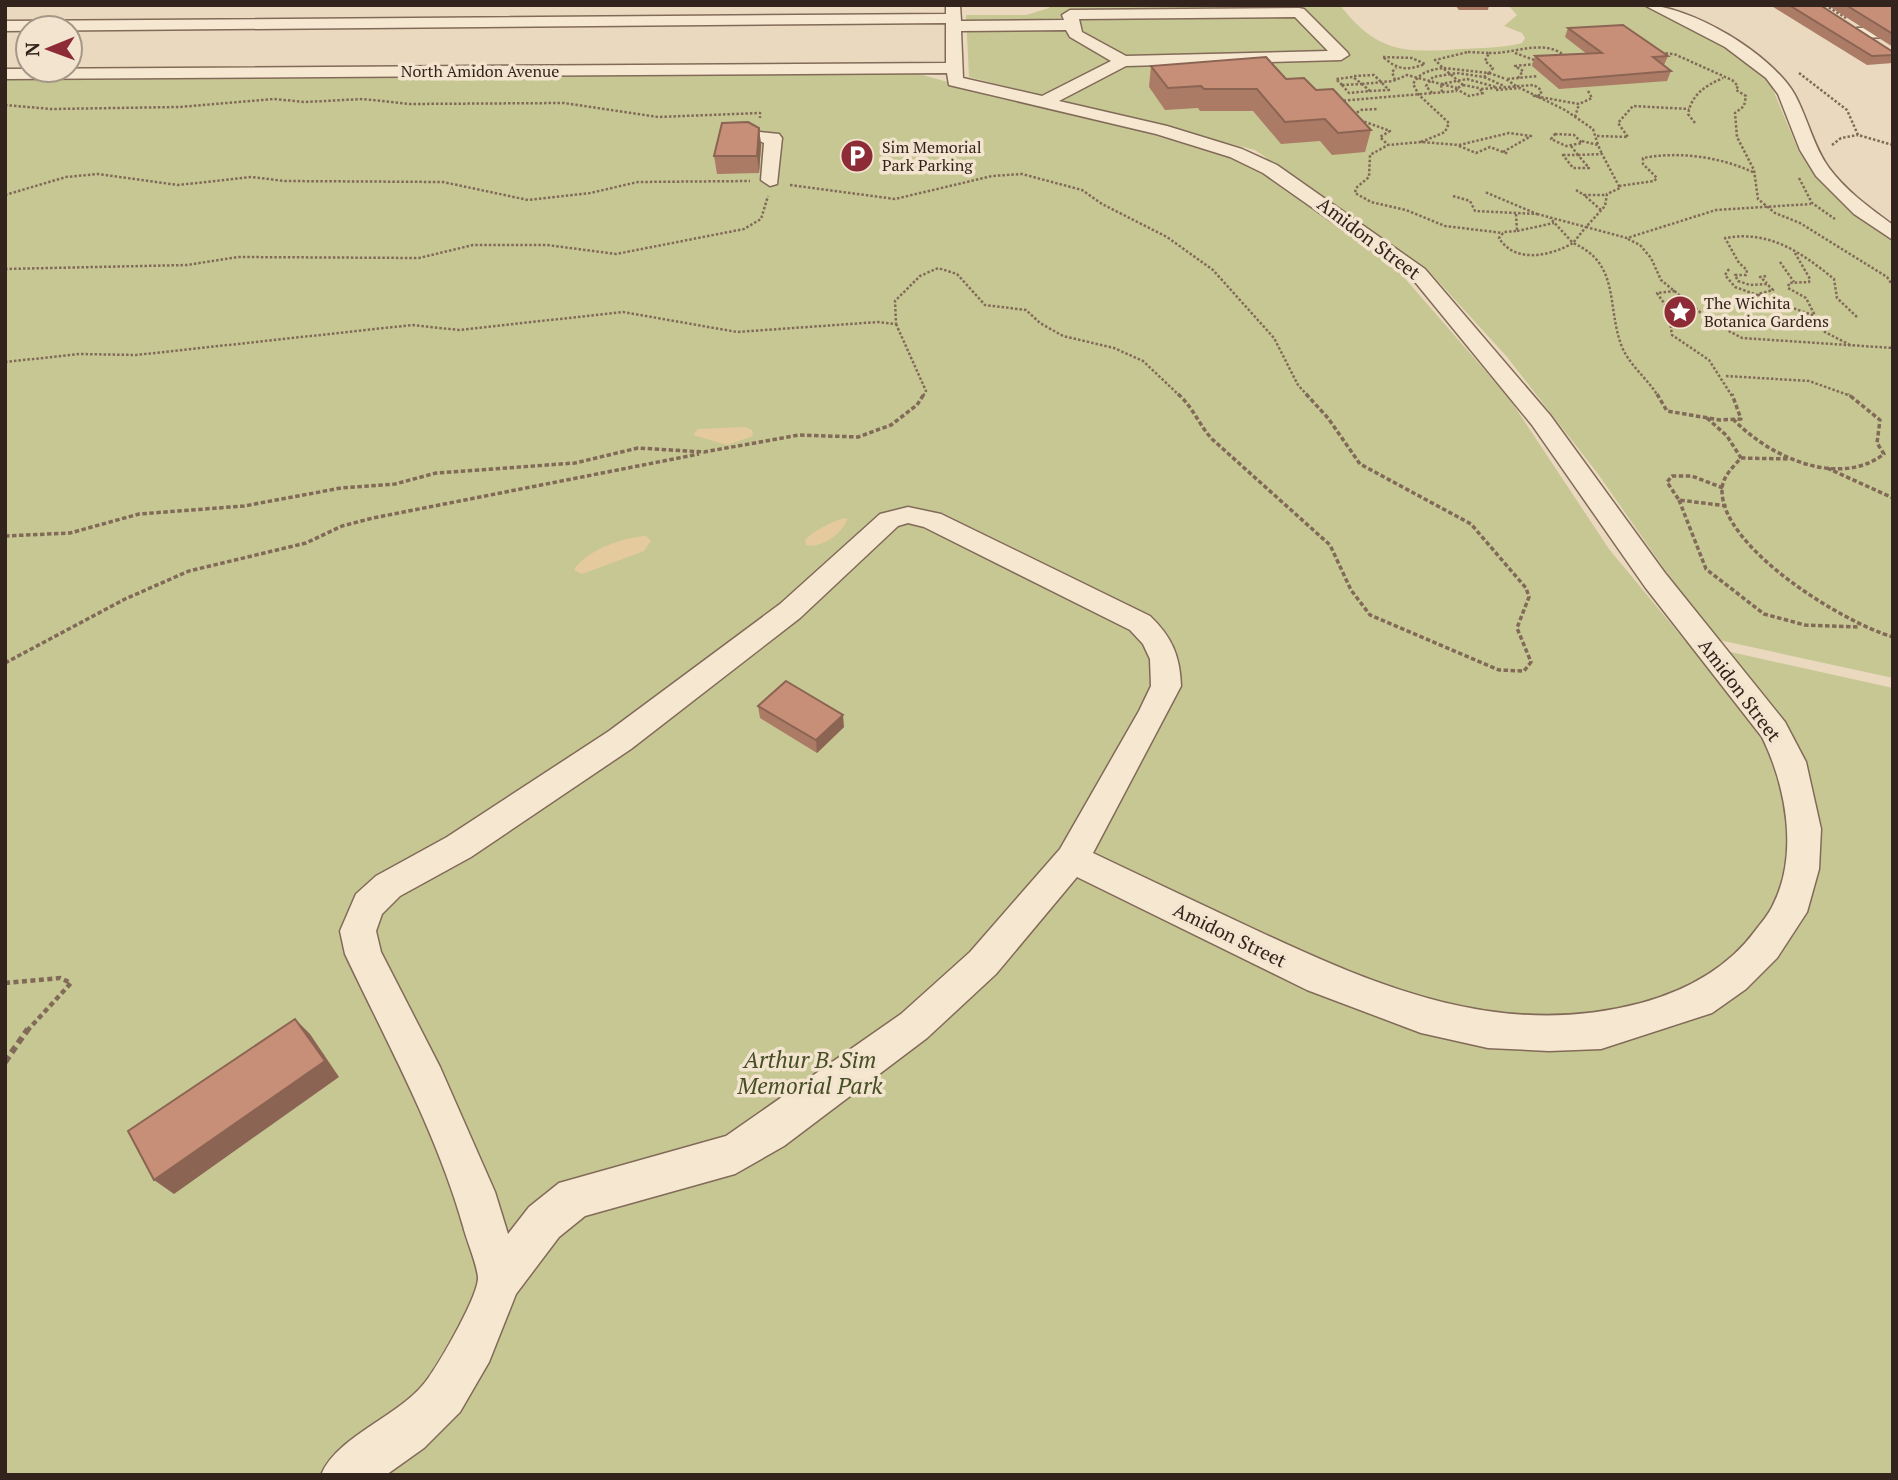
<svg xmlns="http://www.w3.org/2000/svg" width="1898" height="1480" viewBox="0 0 1898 1480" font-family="'PT Serif',serif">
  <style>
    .green { fill: #c7c794 }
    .sand { fill: #e5ca9d }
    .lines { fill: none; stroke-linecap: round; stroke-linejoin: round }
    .minor-casing { stroke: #826a58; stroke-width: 3 }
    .path-far3 { stroke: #826a58; stroke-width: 2.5; stroke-dasharray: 2.5 2; stroke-linecap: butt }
    .path-far2 { stroke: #826a58; stroke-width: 3.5; stroke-dasharray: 4.5 2.5; stroke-linecap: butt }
    .path-far1 { stroke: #826a58; stroke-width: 4.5; stroke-dasharray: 5 3.5; stroke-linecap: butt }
    .path { stroke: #826a58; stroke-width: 6; stroke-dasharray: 7 4.5; stroke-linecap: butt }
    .minor { fill: #f6e7d1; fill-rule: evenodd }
    .wall { fill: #ab7b66 }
    .shaded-wall { fill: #8b6453 }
    .building { fill: #c78f77; stroke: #8b6453; stroke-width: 2 }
    .labels { text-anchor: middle; stroke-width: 7; stroke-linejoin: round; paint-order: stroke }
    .far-street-label { font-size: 16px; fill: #32241c; stroke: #f2e4ce }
    .far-poi-label { font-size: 16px; fill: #32241c; stroke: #f2e4ce; text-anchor: start }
    .street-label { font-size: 19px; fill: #32241c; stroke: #f2e4ce }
    .near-park-label { font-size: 23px; font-style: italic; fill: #474d24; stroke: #f2e4ce }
  </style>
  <rect width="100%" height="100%" fill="#ead9bf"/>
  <g class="green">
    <path d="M1049,5H1340C1377,53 1404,53 1461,49C1481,48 1502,48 1522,43L1525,38L1522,33L1504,26L1517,15L1508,5H1641L1729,49L1756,68L1771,85L1799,152L1816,175L1864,220L1893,241V678L1719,640L1686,600L1598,474L1507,357L1426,268L1255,150L969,77L966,15H1026L1049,8Z"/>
    <polygon points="912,72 1030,105 1044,102 1250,164 1333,218 1395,267 1509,398 1609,549 1686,642 1893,688 1893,1475 5,1475 5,79"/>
  </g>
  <g class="sand">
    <polygon points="745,427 752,430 753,436 727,445 693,435 698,429"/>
    <path d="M847,518C845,532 821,549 806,545L805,540C810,533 839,517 847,518Z"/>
    <path d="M646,536L651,541L644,551L582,574L574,570C584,551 624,537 646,536Z"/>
  </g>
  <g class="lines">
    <defs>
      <g id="minor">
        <path d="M946,5H960L961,21L1064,20L1062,15L1070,10L1299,8L1304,9L1347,52L1349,55L1341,60L1126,66L1059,101L1167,126L1242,149L1277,165L1425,269L1550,415L1665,573L1785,722L1806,762L1821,829L1819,869L1807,912L1777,958L1746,989L1712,1013L1601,1049L1549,1051L1488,1048L1421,1033L1307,990L1077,877L996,974L927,1038L784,1146L735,1174L585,1216L559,1237L516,1294L489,1362L460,1412L424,1448L386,1475H321C338,1434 403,1416 429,1377C441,1360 479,1295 478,1277C476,1261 467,1242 463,1226C436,1131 387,1043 345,954L340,931L356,894L376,876L447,837L609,731L780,604L880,514L908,507L941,514L1150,616C1172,637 1180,656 1181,686L1093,853C1147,879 1201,904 1256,930C1380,988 1502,1040 1641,1003C1685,991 1727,969 1755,931C1761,923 1769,914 1773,905C1799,854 1786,786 1762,737L1645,587L1532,425L1411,277L1263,173L1230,157L1156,134L949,85L947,73L5,79V69L946,63V23L5,31V21L946,14ZM1295,17L1328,51L1126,56L1082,32L1079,19ZM1066,30L1070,37L1111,61L1042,96L963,78L961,31ZM908,523L924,527L1130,630L1143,644L1150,659L1151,686L1139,711L1060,849L970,952L901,1014L726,1136L559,1183L529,1207L508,1234L495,1192L440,1067L381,952L376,931L382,914L400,896L471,857L631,749L800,618L898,526Z"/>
        <path d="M1644,5C1690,5 1772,54 1795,95C1808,119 1813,146 1829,168C1846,191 1870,208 1893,225V240L1854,214L1816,176L1800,150L1778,94L1766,78L1725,47Z"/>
        <polygon points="1893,27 1893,37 1857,38 1849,33 1857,28"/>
        <polygon points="760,132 779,134 782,138 777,184 770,186 761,180 764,143 751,137"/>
      </g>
    </defs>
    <use href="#minor" class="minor-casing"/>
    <g class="path-far3">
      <polyline points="1825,5 1846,18"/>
      <polygon points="1468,52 1489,53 1485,61 1493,68 1489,73 1443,68 1435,60"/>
      <path d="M1489,53C1513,54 1540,40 1561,53L1559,59"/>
      <polyline points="1515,53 1537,61"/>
      <polyline points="1661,53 1674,54 1732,80 1738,86 1736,90 1746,96 1744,106 1735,113 1737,137 1754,170 1758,199 1775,213 1800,223 1887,277 1893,286"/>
      <path d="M1383,57L1412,58L1425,64C1406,71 1398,70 1383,57Z"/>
      <polyline points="1535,64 1515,66 1523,71 1518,78 1538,76"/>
      <polyline points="1489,73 1506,79"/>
      <polyline points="1799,73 1847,110 1858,135 1893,145"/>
      <polyline points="1354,76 1374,75 1389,90 1370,91"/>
      <polyline points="1484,77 1504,86"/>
      <polyline points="1395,80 1392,72 1396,68"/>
      <polyline points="1362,84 1393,81 1407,75 1441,84 1467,79 1496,87"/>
      <polyline points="1342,85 1349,93 1370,91 1362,84"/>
      <polyline points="1342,85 1336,79 1353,77 1362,84"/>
      <polyline points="1342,85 1362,84"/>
      <path d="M1463,85L1443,68C1430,70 1420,72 1413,84L1419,95L1449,123L1445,132L1421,142L1459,145L1509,133L1531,136L1503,152L1509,154"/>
      <polygon points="1463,85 1479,88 1483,93 1469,96 1456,89"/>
      <polyline points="1516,86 1506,79 1518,78"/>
      <polyline points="1481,89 1534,85 1541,90 1541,95 1534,96 1579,104 1592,98 1587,89"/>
      <polyline points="1496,90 1520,88 1565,110 1593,129 1598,145"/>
      <polyline points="1442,92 1441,84 1457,88"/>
      <polyline points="1432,93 1426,86 1433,77 1457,73 1484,77 1489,73"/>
      <polyline points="1339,101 1457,91"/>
      <polyline points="5,105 51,109 179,107 274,99 305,102 363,99 409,104 564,103 658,117 760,113 760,118"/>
      <polyline points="1353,115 1361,110 1377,109"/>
      <polyline points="1575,117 1579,104"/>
      <polyline points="1360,120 1390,131 1380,137 1388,145"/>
      <path d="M1695,123L1688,114C1692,94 1705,86 1723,78"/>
      <polygon points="1555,134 1574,135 1582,143 1566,146 1551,139"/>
      <polyline points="1597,136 1628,137 1618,123 1633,106 1689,109"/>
      <polyline points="1582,141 1598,145 1602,154"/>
      <polyline points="1421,142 1388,145 1370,155 1369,177 1356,188 1355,193 1371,202 1406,210 1445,226 1503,233"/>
      <polyline points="1832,145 1841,138 1858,135"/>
      <polyline points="1459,146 1476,153 1490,147 1503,152"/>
      <polyline points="1571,146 1578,155"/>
      <polygon points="1563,155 1578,155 1589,168 1573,168"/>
      <polyline points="1578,155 1602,154 1620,188 1607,194 1605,206 1586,227 1627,238 1716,210 1811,204"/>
      <polyline points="1799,178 1812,203 1835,219"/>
      <polyline points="790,185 895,199 992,176 1022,174 1082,190 1102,204 1167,237 1213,270 1274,338 1298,385 1308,396"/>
      <path d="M1619,186L1654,181L1657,178L1643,164V158C1680,151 1721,157 1755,173"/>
      <polyline points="1576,190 1584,195"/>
      <polyline points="5,195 66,177 98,174 178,185 251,177 285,181 443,182 528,200 590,193 638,182 750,181"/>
      <polyline points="1453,196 1470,201 1475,211 1537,214 1485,192"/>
      <polyline points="1601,210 1584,195 1607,195"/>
      <path d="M1516,214L1517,231L1504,232L1499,238C1515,264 1550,256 1573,243L1550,218"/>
      <path d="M1537,214L1586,227L1573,243C1621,264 1606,306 1622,347C1630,366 1647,378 1658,396"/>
      <polyline points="1517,231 1554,223"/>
      <polyline points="1628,239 1640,245 1651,258 1661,280 1712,322 1742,338 1893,348"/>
      <polyline points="1795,253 1810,279 1809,282 1789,283 1788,288 1806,298 1823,331 1852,346"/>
      <polyline points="1780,262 1794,282"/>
      <polyline points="5,269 187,265 238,257 419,258 473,245 547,245 616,254 744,229 761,219 768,196"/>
      <path d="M1729,269L1725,275L1735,287L1760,296L1758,294L1773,290L1767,284L1750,285L1738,281L1735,275H1746L1747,270L1739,263L1725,238C1769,230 1801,252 1834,279L1837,298L1858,318"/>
      <polyline points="1766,276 1760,277 1767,283"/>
      <polyline points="1675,291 1657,293 1668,309 1672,335 1709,360 1732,396"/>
      <polyline points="1760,296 1815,316"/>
      <polyline points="896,324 926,391 923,396"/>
      <polyline points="5,362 80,354 136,355 412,325 459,330 623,312 737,332 878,322 896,324 895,301 920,276 938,268 957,274 985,305 1026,310 1040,323 1063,336 1114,348 1143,361 1180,396"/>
      <polyline points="1726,376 1809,381 1851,396"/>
    </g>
    <g class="path-far2">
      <path d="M1178,394C1193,407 1199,425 1212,439L1330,545L1351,590L1370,615L1499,670L1524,671L1531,662L1517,628L1529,597L1526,588L1471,524L1360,464L1328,418L1306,394"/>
      <polyline points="1657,394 1667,411 1720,420 1741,419 1732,394"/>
      <path d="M1707,418L1727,436L1741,458C1733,467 1722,477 1722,490C1721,548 1844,623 1893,637"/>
      <path d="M1733,419C1768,456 1838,489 1884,454L1877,443L1880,420L1848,394"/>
      <polyline points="1741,458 1790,459"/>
      <polyline points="1827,468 1893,498"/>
      <polyline points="1723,488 1692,476 1672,476 1667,482 1679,500 1727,506"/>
      <polyline points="1679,500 1706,569 1764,614 1805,625 1860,627"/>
      <polyline points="5,536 70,533 139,514 244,506 341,488 395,484 436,473 575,463 638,448 704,452 799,435 858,437 891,425 917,405 924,394"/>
      <polyline points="5,663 125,599 189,571 306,543 342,526 373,518 699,454"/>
    </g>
    <polyline class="path-far1" points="5,983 60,978 71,983 27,1031"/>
    <polyline class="path" points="5,1062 28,1029"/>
    <use href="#minor" class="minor"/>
  </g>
  <g class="wall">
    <polygon points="1455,5 1489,5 1488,10 1459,10"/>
    <polygon points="1770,5 1820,5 1893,52 1893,63 1867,65"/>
    <polygon points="1827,5 1893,5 1893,47"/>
    <polygon points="1568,28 1668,56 1664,65 1663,65 1671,71 1667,81 1559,89 1532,66 1535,56 1587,54 1565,37"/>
    <polygon points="1151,66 1286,79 1316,90 1371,130 1365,152 1332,155 1320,141 1281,144 1253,111 1200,111 1198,108 1165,110 1149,87"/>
    <polygon points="759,128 761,145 759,173 717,174 714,156"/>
    <polygon points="758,706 844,727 817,753 760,718"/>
  </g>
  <g class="shaded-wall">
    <polygon points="759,128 761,145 759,173 757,156"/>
    <polygon points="843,715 844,727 817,753 816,740"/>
    <polygon points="295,1019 310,1034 339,1077 174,1194 154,1180"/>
  </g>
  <g class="building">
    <polygon points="1789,5 1820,5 1893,52 1893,55 1872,56"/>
    <polygon points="1846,5 1893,5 1893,34"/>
    <polygon points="1623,25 1668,56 1653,57 1671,71 1562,80 1535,56 1602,53 1568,28"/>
    <polygon points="1266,57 1286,79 1304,78 1316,90 1333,89 1371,130 1338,133 1325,119 1285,122 1257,89 1204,89 1201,86 1168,88 1151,66"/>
    <polygon points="748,122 759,128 757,156 714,156 722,123"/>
    <polygon points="786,681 843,715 816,740 758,706"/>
    <polygon points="295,1019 325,1061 154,1180 128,1131"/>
  </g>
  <defs>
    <symbol id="parking-disc" viewBox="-11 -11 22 22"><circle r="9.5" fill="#8d2c37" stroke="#f2e4ce"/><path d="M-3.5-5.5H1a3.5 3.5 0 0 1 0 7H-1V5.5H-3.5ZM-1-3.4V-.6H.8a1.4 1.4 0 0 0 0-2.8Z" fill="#fff"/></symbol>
    <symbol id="sight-disc" viewBox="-11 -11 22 22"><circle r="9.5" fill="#8d2c37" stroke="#f2e4ce"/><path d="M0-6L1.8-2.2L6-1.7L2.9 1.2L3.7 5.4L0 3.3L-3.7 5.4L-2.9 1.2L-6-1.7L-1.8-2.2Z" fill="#fff"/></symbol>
  </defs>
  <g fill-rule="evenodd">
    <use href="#parking-disc" x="838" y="137" width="38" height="38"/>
    <use href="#sight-disc" x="1661" y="293" width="38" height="38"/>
  </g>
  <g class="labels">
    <g class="far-street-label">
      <text x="480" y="77">North Amidon Avenue</text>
    </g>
    <g class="far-poi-label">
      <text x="882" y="153">Sim Memorial<tspan x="882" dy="18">Park Parking</tspan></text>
      <text x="1704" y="309">The Wichita<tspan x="1704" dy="18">Botanica Gardens</tspan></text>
    </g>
    <g class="street-label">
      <text transform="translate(1369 238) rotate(37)" y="7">Amidon Street</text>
      <text transform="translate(1740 690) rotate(53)" y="7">Amidon Street</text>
      <text transform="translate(1230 935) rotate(26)" y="7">Amidon Street</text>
    </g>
    <g class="near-park-label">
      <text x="810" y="1068">Arthur B. Sim<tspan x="810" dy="26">Memorial Park</tspan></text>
    </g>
  </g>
  <rect width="1898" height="1480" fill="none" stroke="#32241c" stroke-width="14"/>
  <g transform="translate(49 49) rotate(269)"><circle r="33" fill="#f2e4ce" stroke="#a59787" stroke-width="2"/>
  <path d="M0-5L12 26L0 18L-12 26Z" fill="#8d2c37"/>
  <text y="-10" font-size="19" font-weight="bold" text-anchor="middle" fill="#32241c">N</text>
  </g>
</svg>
